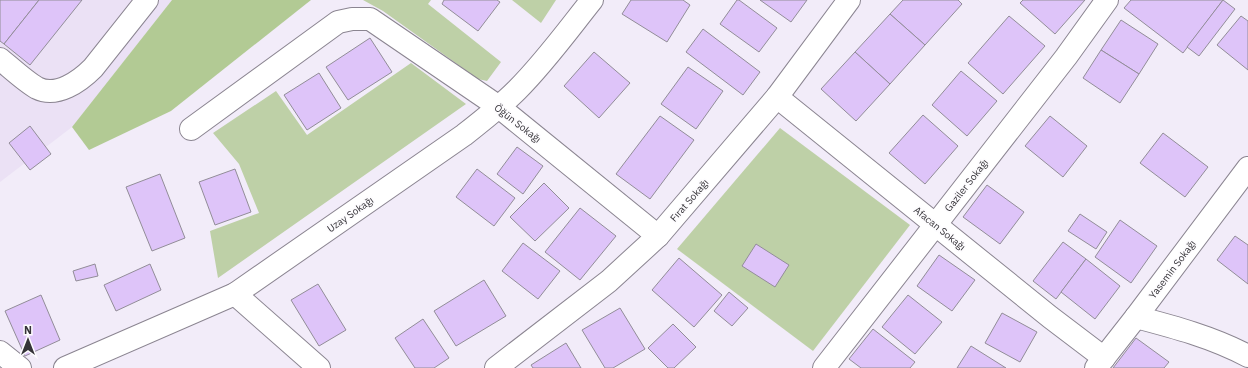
<svg xmlns="http://www.w3.org/2000/svg" width="1248" height="368" viewBox="0 0 1248 368" font-family="'IBM Plex Sans',sans-serif">
  <style>
    .built { fill: #ebe1f5 }
    .green { fill: #bed0a7 }
    .forest { fill: #b2ca94 }
    .building { fill: #dec4f9; stroke: #928d98 }
    .lines { fill: none; stroke-linecap: round; stroke-linejoin: round }
    .minor-casing { stroke: #8b8591; stroke-width: 24 }
    .minor { stroke: #fff; stroke-width: 22 }
    .labels { text-anchor: middle; stroke-width: 3.5; stroke-linejoin: round; paint-order: stroke }
    .street-label { font-size: 10px; fill: #353338; stroke: #fdfcfe }
  </style>
  <rect width="100%" height="100%" fill="#f2ecf9"/>
  <polygon class="built" points="0,0 172,0 72,127 0,182"/>
  <g class="green">
    <polygon points="363,0 431,0 428,4 501,62 487,81 478,79 383,11"/>
    <polygon points="512,0 556,0 541,23"/>
    <polygon points="411,63 466,104 218,278 210,231 259,213 239,164 213,133 276,91 307,135"/>
    <polygon points="780,128 910,225 813,351 677,249"/>
  </g>
  <polygon class="forest" points="172,0 311,0 171,111 89,150 72,127"/>
  <g class="building">
    <polygon points="0,0 39,0 4,44 0,41"/>
    <polygon points="39,0 82,0 30,65 4,44"/>
    <polygon points="444,0 497,0 500,2 478,31 442,4"/>
    <polygon points="631,0 683,0 690,5 667,42 622,14"/>
    <polygon points="737,0 739,0 777,28 759,52 720,24"/>
    <polygon points="760,0 807,0 791,22"/>
    <polygon points="903,0 958,0 962,4 925,45 890,14"/>
    <polygon points="1023,0 1085,0 1055,34 1020,3"/>
    <polygon points="1131,0 1223,0 1183,53 1124,8"/>
    <polygon points="1223,0 1235,9 1199,56 1187,47"/>
    <polygon points="890,14 925,45 890,84 855,52"/>
    <polygon points="1009,16 1045,46 1003,94 968,63"/>
    <polygon points="1241,16 1248,21 1248,70 1217,45"/>
    <polygon points="1121,20 1158,44 1139,74 1101,50"/>
    <polygon points="703,29 760,72 743,95 686,52"/>
    <polygon points="370,38 392,72 348,100 326,67"/>
    <polygon points="1101,50 1139,74 1120,103 1083,78"/>
    <polygon points="594,52 630,83 599,118 564,86"/>
    <polygon points="855,52 890,84 856,121 821,89"/>
    <polygon points="688,67 723,91 696,129 661,104"/>
    <polygon points="961,71 997,101 967,136 932,105"/>
    <polygon points="319,73 341,108 307,130 284,95"/>
    <polygon points="923,115 958,146 925,184 889,153"/>
    <polygon points="660,116 694,140 650,199 616,174"/>
    <polygon points="1050,116 1087,146 1063,177 1025,146"/>
    <polygon points="30,126 51,154 30,170 9,143"/>
    <polygon points="1163,133 1208,167 1185,197 1140,163"/>
    <polygon points="517,147 543,166 523,194 497,174"/>
    <polygon points="235,169 251,212 215,225 199,182"/>
    <polygon points="477,169 515,198 494,226 456,197"/>
    <polygon points="160,174 185,238 152,251 126,187"/>
    <polygon points="544,183 569,208 535,241 510,217"/>
    <polygon points="987,185 1024,212 1000,244 963,217"/>
    <polygon points="580,208 616,236 580,280 545,252"/>
    <polygon points="1080,214 1107,232 1096,249 1068,231"/>
    <polygon points="1120,220 1157,246 1131,283 1095,257"/>
    <polygon points="1235,236 1248,245 1248,284 1217,260"/>
    <polygon points="1063,242 1086,259 1056,299 1033,281"/>
    <polygon points="523,243 560,271 538,299 502,271"/>
    <polygon points="756,244 789,265 775,287 742,266"/>
    <polygon points="939,255 975,280 952,311 917,286"/>
    <polygon points="679,258 722,295 694,327 652,290"/>
    <polygon points="1086,259 1120,286 1095,319 1061,292"/>
    <polygon points="95,264 98,276 76,281 73,271"/>
    <polygon points="150,264 161,290 116,311 104,285"/>
    <polygon points="484,280 506,316 456,346 434,311"/>
    <polygon points="318,284 346,330 319,346 291,300"/>
    <polygon points="729,292 748,308 732,326 714,311"/>
    <polygon points="41,295 60,340 25,356 5,311"/>
    <polygon points="908,295 942,322 915,354 882,327"/>
    <polygon points="620,308 645,349 613,368 605,368 582,330"/>
    <polygon points="1002,313 1037,332 1020,362 985,343"/>
    <polygon points="423,319 449,358 434,368 415,368 395,338"/>
    <polygon points="673,324 696,347 674,368 668,368 648,348"/>
    <polygon points="873,329 915,362 910,368 861,368 849,359"/>
    <polygon points="1136,338 1169,362 1164,368 1113,368"/>
    <polygon points="566,343 581,368 533,368 531,365"/>
    <polygon points="971,346 1006,368 957,368"/>
  </g>
  <g class="lines">
    <defs>
      <g id="minor">
        <path d="M0,59C11,68 26,82 37,88C57,98 80,81 93,68L147,0"/>
        <polyline points="777,97 1050,317 1104,358"/>
        <polyline points="191,129 338,22 352,19 370,19 499,107 658,236"/>
        <polyline points="235,294 319,368"/>
        <path d="M1136,317C1174,327 1212,337 1248,356"/>
        <polyline points="0,352 20,368"/>
        <path d="M65,368L235,294L464,135C482,121 501,106 517,90C545,62 568,30 592,0"/>
        <polyline points="496,368 609,281 658,236 777,97 849,0"/>
        <polyline points="824,368 1066,57 1107,0"/>
        <polyline points="1096,368 1136,317 1248,168"/>
      </g>
    </defs>
    <use href="#minor" class="minor-casing"/>
    <use href="#minor" class="minor"/>
  </g>
  <g class="labels">
    <g class="street-label">
      <text transform="translate(518 123) rotate(38)" y="4">Öğün Sokağı</text>
      <text transform="translate(966 185) rotate(-52)" y="4">Gaziler Sokağı</text>
      <text transform="translate(689 200) rotate(-49)" y="4">Fırat Sokağı</text>
      <text transform="translate(350 214) rotate(-35)" y="4">Uzay Sokağı</text>
      <text transform="translate(940 228) rotate(39)" y="4">Afacan Sokağı</text>
      <text transform="translate(1172 269) rotate(-53)" y="4">Yasemin Sokağı</text>
    </g>
  </g>
  <g transform="translate(28 340)" stroke="#fdfcfe" stroke-width="3" paint-order="stroke">
  <path d="M0-3L7 15L0 10L-7 15Z" fill="#353338"/>
  <text y="-6" font-size="11" font-weight="bold" text-anchor="middle" fill="#353338">N</text>
  </g>
</svg>
